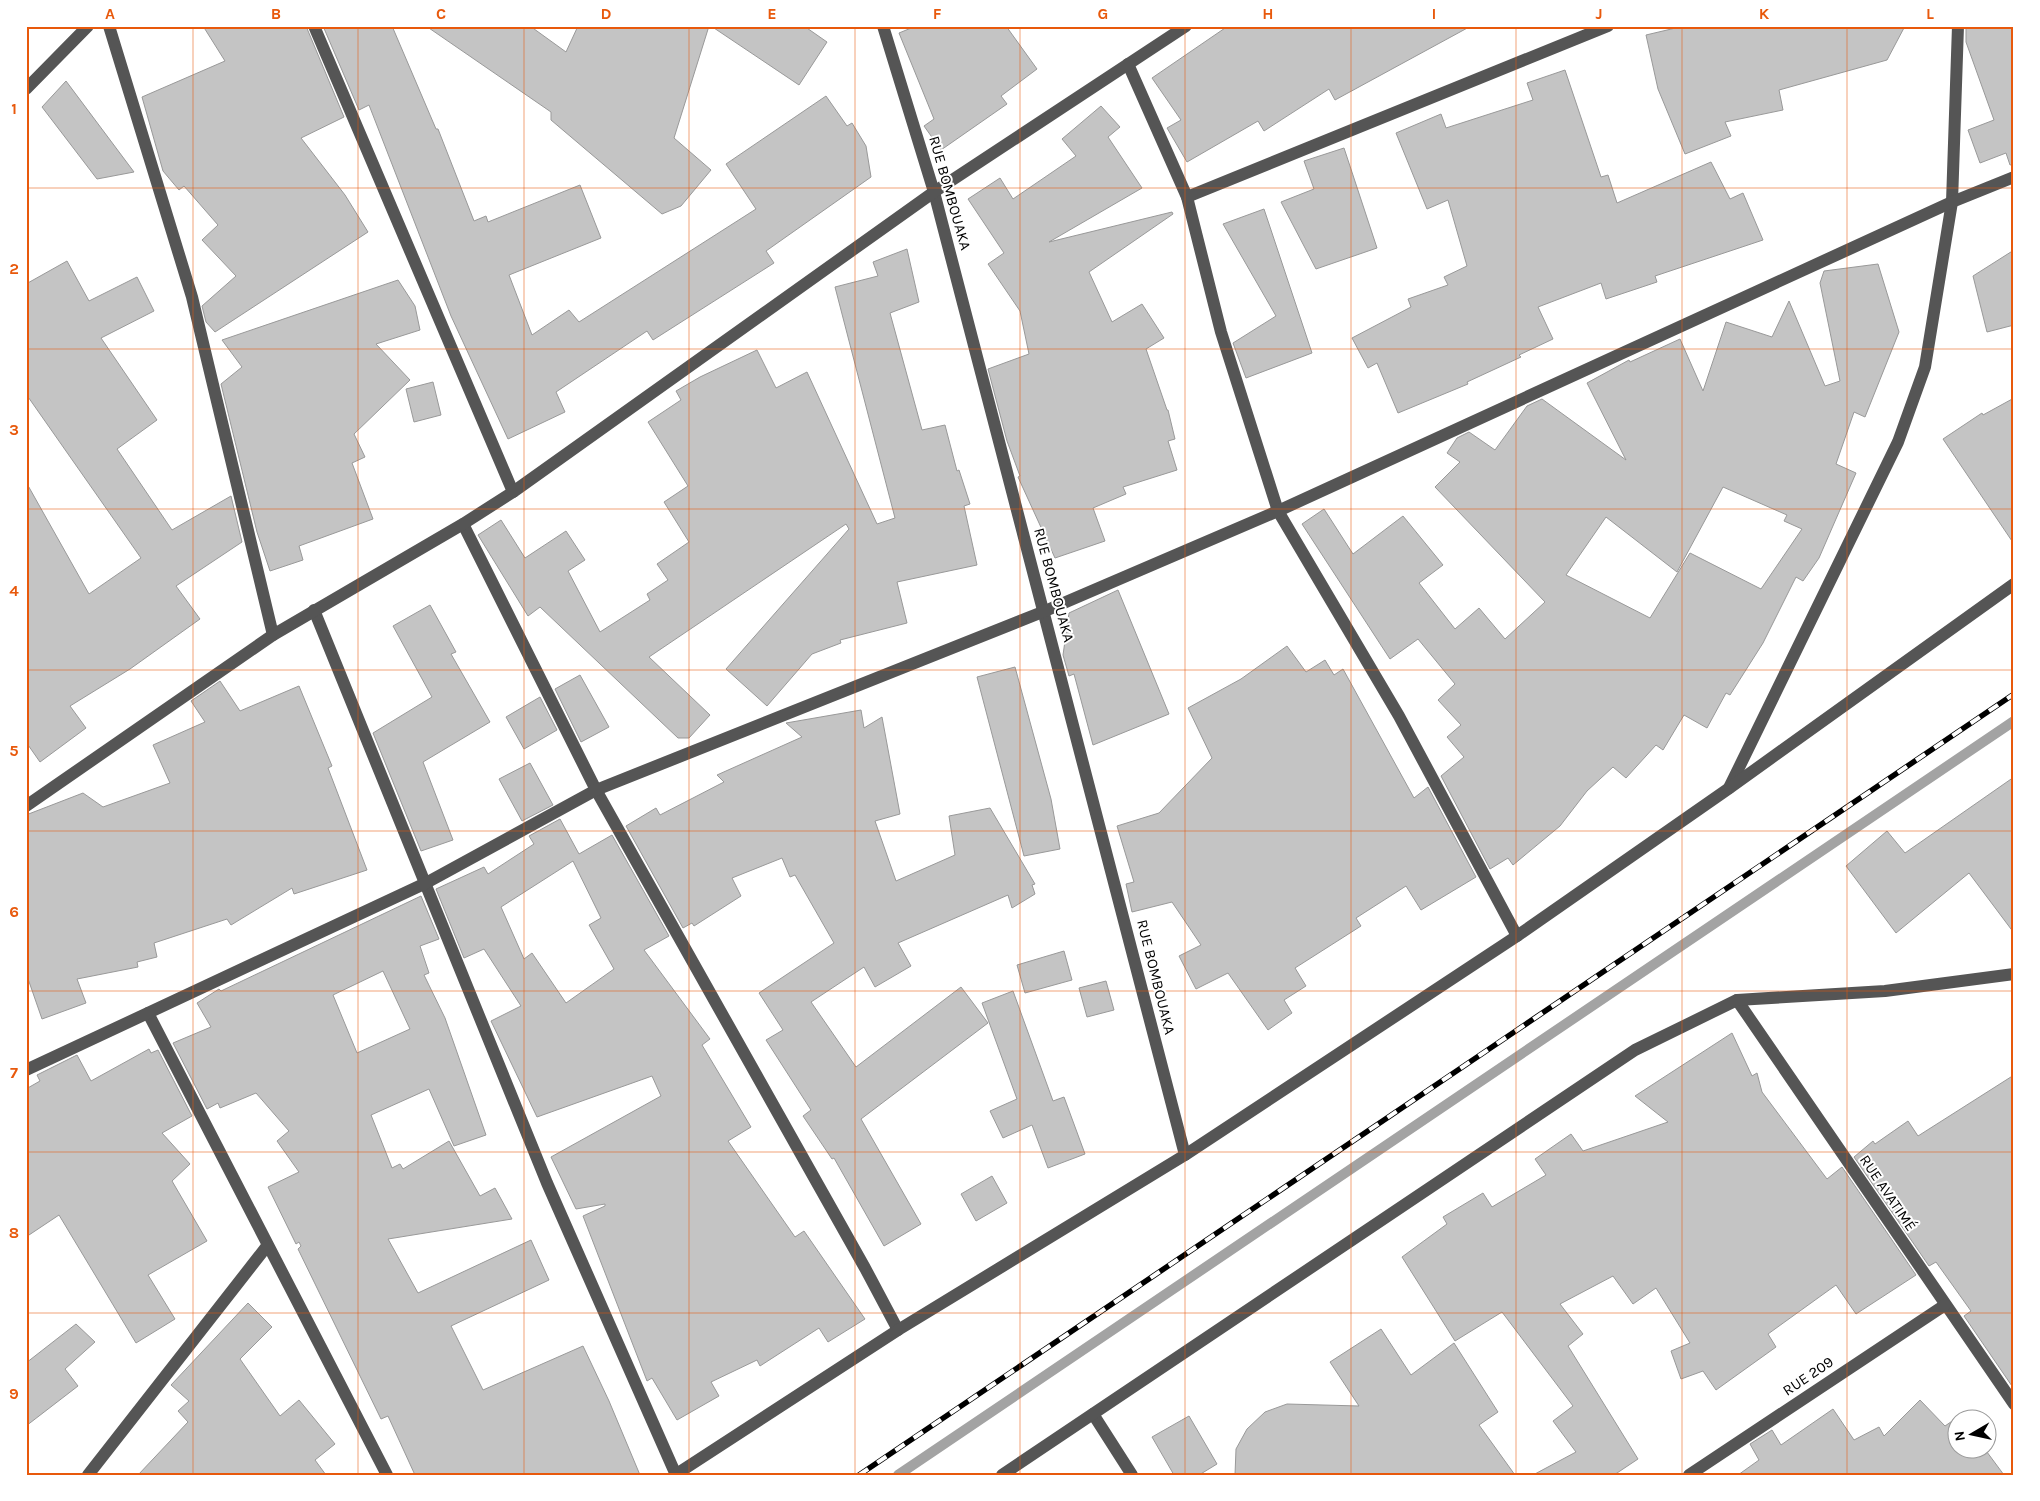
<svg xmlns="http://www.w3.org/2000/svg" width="2040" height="1501" viewBox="0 0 2040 1501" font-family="Karla,sans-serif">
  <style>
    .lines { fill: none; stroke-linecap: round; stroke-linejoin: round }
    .stream { stroke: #a3a3a3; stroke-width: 10 }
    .building { fill: #c4c4c4; stroke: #999; fill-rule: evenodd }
    .minor { stroke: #555; stroke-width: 12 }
    .rail-casing { stroke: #000; stroke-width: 5.5 }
    .rail { stroke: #fff; stroke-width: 4; stroke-dasharray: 11; stroke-linecap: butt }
    .grid { fill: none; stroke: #e8590c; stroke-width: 1; stroke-opacity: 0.55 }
    .labels { text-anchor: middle; stroke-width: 4; stroke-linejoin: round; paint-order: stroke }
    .street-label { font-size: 15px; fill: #000; stroke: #fff }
    .neatline { fill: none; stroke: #e8590c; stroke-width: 2 }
    .grid-label { font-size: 16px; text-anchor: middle; font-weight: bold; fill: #e8590c }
  </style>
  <rect width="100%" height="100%" fill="#fff"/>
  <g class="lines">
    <polyline class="stream" points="898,1475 2014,721"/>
  </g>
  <g class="building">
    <polygon points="203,26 306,26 344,117 301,138 345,195 368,232 215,332 206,322 202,306 236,276 202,240 218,225 184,186 179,190 163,171 142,97 225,61"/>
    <polygon points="323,26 392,26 436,129 438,129 474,221 486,216 488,222 580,185 601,238 509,275 532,335 569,310 579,322 756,209 726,164 826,96 847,126 852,123 866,146 871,177 766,251 774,263 653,340 647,331 556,392 565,412 508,439 451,316 369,105 359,110"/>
    <polygon points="426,26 530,26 566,52 578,26 709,26 674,138 711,170 681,206 662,214 551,120 551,112"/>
    <polygon points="711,26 804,26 827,42 799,85"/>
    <polygon points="916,26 1006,26 1037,69 1001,96 1007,104 941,150 924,126 934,119 899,33"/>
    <polygon points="1228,26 1471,26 1335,100 1329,89 1264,131 1258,121 1187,162 1167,128 1181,120 1152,78"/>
    <polygon points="1684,26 1905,26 1887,60 1779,90 1783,110 1725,122 1731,136 1685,154 1658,89 1646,35"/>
    <polygon points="1966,26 2014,26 2014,164 2010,165 2006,153 1980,163 1968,130 1994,120 1966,42"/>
    <polygon points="1565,70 1601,177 1608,175 1617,203 1711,162 1730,199 1743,193 1763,240 1655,276 1657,282 1606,299 1601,283 1538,307 1553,339 1519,355 1521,357 1467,382 1468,384 1398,413 1377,363 1368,368 1352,338 1411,307 1408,299 1448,285 1444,277 1467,266 1448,200 1427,209 1396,133 1441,114 1446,128 1533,100 1527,83"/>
    <polygon points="66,81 134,172 97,179 42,107"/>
    <polygon points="1101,106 1120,127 1108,137 1142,188 1049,242 1172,212 1173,214 1089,272 1112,322 1142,304 1164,338 1146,349 1167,410 1168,410 1175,439 1168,441 1177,470 1123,487 1126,494 1093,508 1105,541 1055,558 1018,477 1020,476 1007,441 988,369 1029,354 1020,311 988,264 1004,253 968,199 1000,178 1013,199 1076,156 1062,139"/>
    <polygon points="1344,148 1377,248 1316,269 1281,202 1314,189 1304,161"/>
    <polygon points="1264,209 1312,353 1246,378 1233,343 1276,316 1223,224"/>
    <polygon points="907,249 919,302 890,313 922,430 945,425 957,471 959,470 970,504 964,506 977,565 897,582 907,623 840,640 841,643 812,654 767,706 726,669 849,529 846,524 649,657 710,715 689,738 678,738 540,607 528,616 478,535 501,520 525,558 566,531 585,560 568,571 600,632 650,600 647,594 668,580 657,564 689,542 664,502 688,486 648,422 681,400 676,391 700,377 757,350 776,388 807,372 877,524 895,518 835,287 878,276 873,262"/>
    <polygon points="2014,250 2014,325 1987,332 1973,276"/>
    <polygon points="67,261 89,301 137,277 154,311 101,338 157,420 117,449 172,530 231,496 242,542 176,586 200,619 130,669 70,706 86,728 40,762 26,742 26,482 89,594 141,558 26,394 26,284"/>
    <path d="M1878,264L1899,332L1865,417L1854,412L1836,464L1856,473L1819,558L1803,581L1796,577L1763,643L1730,695L1726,693L1707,728L1684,715L1663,750L1656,745L1626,778L1613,767L1587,791L1560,826L1513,865L1508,858L1490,869L1441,776L1464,757L1447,737L1461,725L1438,700L1455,684L1418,639L1390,659L1302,524L1324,509L1353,554L1403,516L1443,565L1419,583L1455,629L1479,608L1505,639L1545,602L1435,487L1460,462L1447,453L1457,438L1469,432L1495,450L1527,406L1542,399L1626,460L1587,383L1629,360L1630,362L1680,339L1703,391L1726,322L1772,337L1789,301L1825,386L1840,381L1820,283L1824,271ZM1723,487L1787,515L1784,521L1802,529L1761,589L1690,553L1650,618L1566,575L1606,517L1677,572Z"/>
    <polygon points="398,280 415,306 420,330 376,344 410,380 354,434 365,457 352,463 373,519 299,546 303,560 270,571 257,532 221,384 242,367 222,340"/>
    <polygon points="433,382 441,415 414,422 406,389"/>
    <polygon points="2014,398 2014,544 1943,439 1982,413 1983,415"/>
    <polygon points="1118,590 1169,714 1093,745 1074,674 1069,676 1063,655 1069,613"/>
    <polygon points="430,605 456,652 451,654 490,722 423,762 453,840 421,851 373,733 432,697 393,626"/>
    <polygon points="1287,646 1306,672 1325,660 1334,675 1343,669 1414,798 1428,787 1476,877 1421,910 1406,886 1356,918 1361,926 1295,968 1306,986 1284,1000 1292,1013 1268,1030 1228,973 1196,989 1179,956 1201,945 1172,902 1132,912 1126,884 1134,882 1117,826 1159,813 1212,758 1188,708 1241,679"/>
    <polygon points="1015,667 1051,799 1060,849 1024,856 977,677"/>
    <polygon points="580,675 609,727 581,742 555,689"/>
    <polygon points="220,681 240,711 299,686 332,766 328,768 367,870 294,894 292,888 231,925 227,919 154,943 157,957 137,962 138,967 77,979 86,1003 42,1019 26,973 26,815 83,793 103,807 170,783 153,745 205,722 191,701"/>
    <polygon points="540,697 557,730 524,749 506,717"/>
    <polygon points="861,710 864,728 882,717 900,814 875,821 896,881 955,855 949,816 990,808 1035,884 1032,885 1035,894 1012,908 1008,895 898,943 911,966 875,987 864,967 811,1002 856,1067 961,987 988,1023 861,1119 921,1224 884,1246 834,1158 832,1159 803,1116 811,1110 766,1040 783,1030 759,993 834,943 795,875 790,877 782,858 732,878 741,896 694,926 692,923 683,928 626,826 656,808 660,815 724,782 717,775 802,737 786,723"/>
    <polygon points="530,763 553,805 522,821 499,779"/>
    <polygon points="2014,777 2014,933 1969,873 1896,933 1846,866 1887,831 1905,853"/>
    <path d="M560,819L579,854L612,835L669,936L644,950L710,1039L702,1045L751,1127L728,1141L795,1237L804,1231L865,1319L828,1342L819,1328L760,1366L757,1360L711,1382L719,1396L677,1420L652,1378L647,1381L583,1216L605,1206V1204L576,1209L551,1157L661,1096L652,1076L537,1117L491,1021L521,1006L484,949L464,958L436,889L484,867L488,874L534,844L529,836ZM573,861L601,918L589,925L614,969L566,1003L532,953L524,959L501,907Z"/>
    <path d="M421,896L439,939L420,946L429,973L424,975L445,1018L486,1135L454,1146L429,1089L371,1115L392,1168L400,1164L403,1169L449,1141L480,1196L495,1188L512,1219L388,1239L418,1293L531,1240L549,1280L451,1326L483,1390L583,1346L609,1401L640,1475H415L388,1416L381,1419L298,1249L301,1246L299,1242L296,1244L268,1187L299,1172L277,1141L289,1131L256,1093L220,1108L218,1103L207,1109L173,1043L211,1027L197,1003L219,989L221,991ZM383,971L410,1029L357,1053L333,995Z"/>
    <polygon points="1064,951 1072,980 1025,993 1017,965"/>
    <polygon points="1106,981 1114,1010 1087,1017 1079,988"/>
    <polygon points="1013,991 1053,1101 1064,1097 1085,1154 1048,1168 1032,1125 1003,1138 990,1111 1017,1099 982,1003"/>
    <polygon points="1732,1033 1752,1076 1757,1073 1762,1092 1827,1179 1842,1167 1916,1275 1856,1314 1836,1285 1768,1334 1776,1347 1716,1390 1703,1371 1681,1379 1671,1351 1690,1343 1656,1288 1633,1304 1613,1276 1560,1304 1583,1334 1568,1346 1638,1459 1614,1475 1533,1475 1576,1452 1553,1421 1573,1406 1502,1312 1455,1341 1402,1257 1447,1224 1443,1217 1483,1193 1492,1207 1546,1175 1535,1159 1571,1134 1583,1151 1668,1122 1635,1096"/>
    <polygon points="149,1049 151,1053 158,1050 192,1116 162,1133 190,1164 172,1181 207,1241 148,1275 175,1319 136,1343 59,1215 26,1237 26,1089 40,1081 37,1075 77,1055 91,1081"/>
    <polygon points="2014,1075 2014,1389 1964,1316 1971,1311 1936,1262 1929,1266 1854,1157 1873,1141 1875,1144 1908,1121 1918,1136"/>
    <polygon points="992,1176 1007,1203 976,1221 961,1194"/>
    <polygon points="248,1303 272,1327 240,1359 280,1416 299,1400 335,1444 315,1460 326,1475 138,1475 188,1422 178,1411 189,1401 171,1385"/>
    <polygon points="76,1324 95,1342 65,1369 78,1386 26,1426 26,1363"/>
    <polygon points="1381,1329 1411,1375 1454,1343 1498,1412 1479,1425 1515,1475 1235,1475 1236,1449 1247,1429 1265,1412 1287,1404 1359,1406 1330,1362"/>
    <polygon points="1920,1400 1945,1426 1958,1417 1958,1448 1984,1448 2004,1475 1738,1475 1759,1460 1750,1444 1772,1430 1781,1445 1833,1409 1854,1440 1879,1427 1884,1436"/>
    <polygon points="1189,1416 1217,1464 1199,1475 1174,1475 1152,1437"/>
  </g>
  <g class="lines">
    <g class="minor">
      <polyline points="109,26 192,297 273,635"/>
      <polyline points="314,26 513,492"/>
      <polyline points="883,26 934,192 1185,1155"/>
      <polyline points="1128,64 1187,197 1221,332 1278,511 1399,716 1517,936"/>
      <polyline points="26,89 88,26"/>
      <polyline points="1187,197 1608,26"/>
      <polyline points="463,524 596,790 865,1268 898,1330"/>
      <polyline points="314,610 547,1183 676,1475"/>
      <polyline points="1729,788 1898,442 1925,367 1952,202 1958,26"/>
      <polyline points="26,806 273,635 463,524 513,492 934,192 1186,26"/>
      <polyline points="1737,1000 2014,1404"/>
      <polyline points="148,1013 387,1475"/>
      <polyline points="26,1070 426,883 596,790 1045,611 1278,511 1952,202 2014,177"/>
      <polyline points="1093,1414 1132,1475"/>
      <polyline points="88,1475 267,1246"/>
      <polyline points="675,1475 898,1330 1185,1155 1517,936 1728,789 2014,584"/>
      <polyline points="1002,1475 1635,1050 1737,1000 1885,991 2014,974"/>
      <polyline points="1689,1475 1945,1305"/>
    </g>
    <defs>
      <polyline id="rail" points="859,1475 2014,694"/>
    </defs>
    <use href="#rail" class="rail-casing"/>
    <use href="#rail" class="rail"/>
  </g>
  <path class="grid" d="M193,26V1475M358,26V1475M524,26V1475M689,26V1475M855,26V1475M1020,26V1475M1185,26V1475M1351,26V1475M1516,26V1475M1682,26V1475M1847,26V1475M26,188H2014M26,349H2014M26,509H2014M26,670H2014M26,831H2014M26,991H2014M26,1152H2014M26,1313H2014"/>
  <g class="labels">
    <g class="street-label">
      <text transform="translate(950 193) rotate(74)" y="5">RUE BOMBOUAKA</text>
      <text transform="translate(1054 585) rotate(75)" y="5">RUE BOMBOUAKA</text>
      <text transform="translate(1156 977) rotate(76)" y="5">RUE BOMBOUAKA</text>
      <text transform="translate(1888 1193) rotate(56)" y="5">RUE AVATIMÉ</text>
      <text transform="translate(1808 1376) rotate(-34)" y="5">RUE 209</text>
    </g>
  </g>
  <rect width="2040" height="1501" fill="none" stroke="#ffffff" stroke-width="55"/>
  <g transform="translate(1972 1434) rotate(261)"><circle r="24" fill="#ffffff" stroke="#999999"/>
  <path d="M0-4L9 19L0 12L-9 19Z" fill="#000000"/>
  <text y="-8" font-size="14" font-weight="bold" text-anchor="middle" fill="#000000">N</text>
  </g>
  <rect x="28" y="28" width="1984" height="1446" class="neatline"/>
  <g class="grid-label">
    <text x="110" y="19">A</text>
    <text x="276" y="19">B</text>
    <text x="441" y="19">C</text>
    <text x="606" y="19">D</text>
    <text x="772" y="19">E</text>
    <text x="937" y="19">F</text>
    <text x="1103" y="19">G</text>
    <text x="1268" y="19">H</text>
    <text x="1434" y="19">I</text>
    <text x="1599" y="19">J</text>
    <text x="1764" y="19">K</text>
    <text x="1930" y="19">L</text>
    <text x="14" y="114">1</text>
    <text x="14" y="274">2</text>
    <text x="14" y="435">3</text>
    <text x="14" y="596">4</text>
    <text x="14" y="756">5</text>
    <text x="14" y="917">6</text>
    <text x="14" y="1078">7</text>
    <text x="14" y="1238">8</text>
    <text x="14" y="1399">9</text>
  </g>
</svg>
